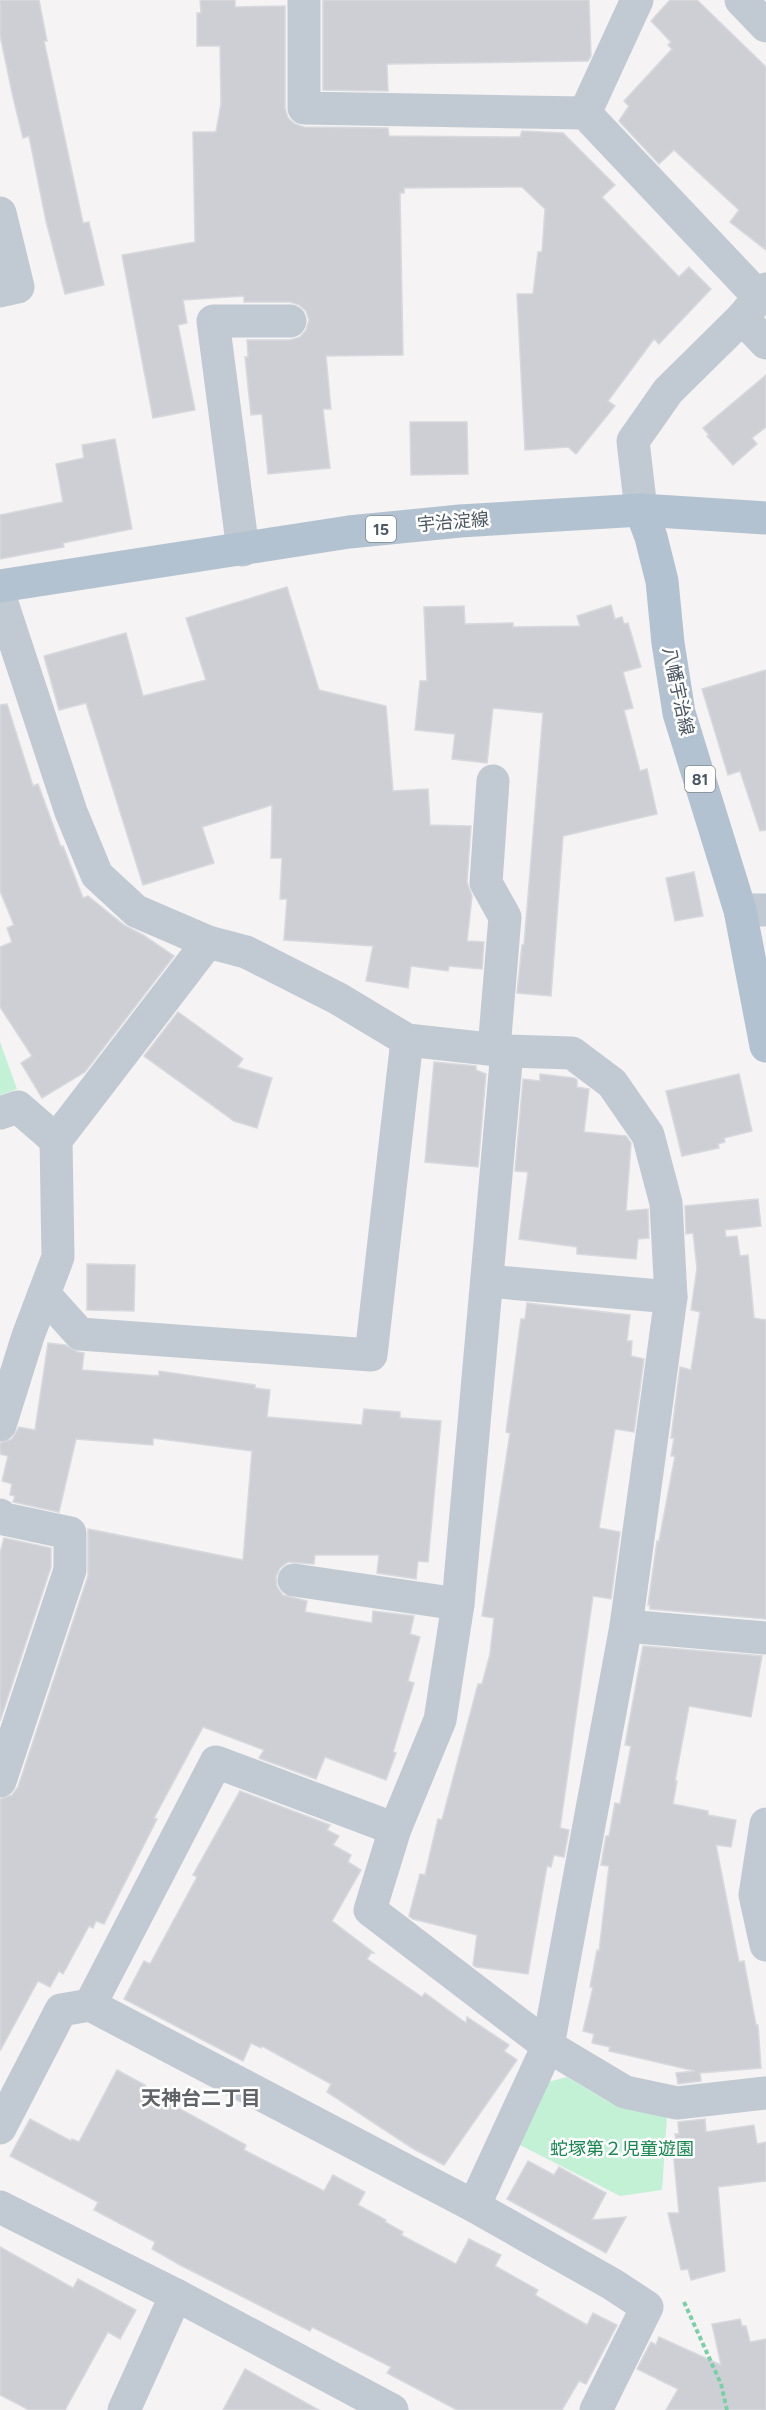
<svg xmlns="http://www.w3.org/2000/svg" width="766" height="2410" viewBox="0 0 766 2410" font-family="Figtree,'Noto Sans JP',sans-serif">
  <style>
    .green { fill: #c3f1d5 }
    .building { fill: #cdcfd5; stroke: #d7d9de; stroke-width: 1.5 }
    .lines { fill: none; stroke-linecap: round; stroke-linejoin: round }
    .path { stroke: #7ad0a6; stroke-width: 4; stroke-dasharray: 4.5 3; stroke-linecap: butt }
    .minor { stroke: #c1cad2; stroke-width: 33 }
    .primary { stroke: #b3c2d1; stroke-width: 33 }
    .labels { text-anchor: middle; stroke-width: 5; stroke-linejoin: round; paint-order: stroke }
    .shield { fill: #fff; stroke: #808990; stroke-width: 1.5 }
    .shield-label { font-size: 16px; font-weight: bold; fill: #4a5661 }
    .street-label { font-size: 18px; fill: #4a5661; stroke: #fff }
    .park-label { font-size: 18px; fill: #17864f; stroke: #fff }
    .neighbourhood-label { font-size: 20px; font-weight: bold; fill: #5f6368; stroke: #fff }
  </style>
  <rect width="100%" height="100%" fill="#f5f3f3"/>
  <g class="green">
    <polygon points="0,1042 17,1089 0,1095"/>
    <polygon points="567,2077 609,2102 667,2117 662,2190 620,2196 520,2145 548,2082"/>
  </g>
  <g class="building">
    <polygon points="0,0 39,0 47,41 44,41 83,223 89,222 104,285 65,294 46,221 29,136 23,138 13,97 0,35"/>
    <polygon points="200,0 235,0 235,7 285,6 285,108 288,118 295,124 304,127 388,128 389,136 520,137 522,131 563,133 615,185 602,197 679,277 689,267 711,289 659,344 654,339 608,401 615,406 576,454 568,447 525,450 517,294 533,294 538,252 542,252 545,209 522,187 404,188 404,193 400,193 403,355 326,356 331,409 323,409 330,468 268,474 262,414 251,415 245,357 248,357 247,340 290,340 300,337 306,330 309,320 306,311 299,305 290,302 244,302 244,296 183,300 187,323 178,325 195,410 153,418 122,255 195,242 193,132 216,132 221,104 220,46 197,46 197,13 201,13"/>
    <polygon points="323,0 589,0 591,56 588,61 387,64 388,91 323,90"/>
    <polygon points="670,0 697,0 766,67 766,250 730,222 739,210 674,150 659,164 619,121 629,106 624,101 672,49 668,45 671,42 651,21"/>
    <polygon points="766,375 766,427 752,438 757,444 733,465 707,436 709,435 703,428"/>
    <polygon points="410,422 467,422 468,474 411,475"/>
    <polygon points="115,439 132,529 63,543 64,547 0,559 0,515 63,502 56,464 84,458 82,445"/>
    <polygon points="287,587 319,690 386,706 393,791 428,789 430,825 471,826 467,882 472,896 467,941 484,942 482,969 449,966 448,971 411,966 408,988 366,981 373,946 284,940 287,899 280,899 282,858 271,858 272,805 202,827 214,863 143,885 86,703 59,710 44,656 126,633 143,696 206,680 186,618"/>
    <polygon points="611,605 615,619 622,617 624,624 628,623 641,667 623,672 633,708 624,710 640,771 647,769 657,814 563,836 551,996 517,993 522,945 524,945 543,713 493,708 487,763 452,759 455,734 415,730 420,681 427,681 424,607 464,606 465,624 513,623 513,627 580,626 577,616"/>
    <polygon points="766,670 766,830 760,831 740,771 728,775 702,689"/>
    <polygon points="7,704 33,786 38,784 61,847 63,846 83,898 88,896 124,925 143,935 174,956 85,1072 42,1098 21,1063 32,1056 0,1007 0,947 12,942 7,928 14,925 0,891 0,705"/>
    <polygon points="694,872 703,916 675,921 666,878"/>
    <polygon points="178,1012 243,1059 237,1067 272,1078 257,1128 234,1121 144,1056"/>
    <polygon points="434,1062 476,1066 476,1070 486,1074 478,1167 425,1162"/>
    <polygon points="540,1074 574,1078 577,1080 577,1087 589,1089 584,1132 626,1136 631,1143 626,1211 648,1209 649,1238 638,1239 636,1259 577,1254 577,1247 519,1239 528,1172 515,1171 523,1079 540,1081"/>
    <polygon points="739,1074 752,1131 724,1138 725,1142 718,1144 719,1148 682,1156 666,1091"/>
    <polygon points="758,1199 761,1226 725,1230 726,1237 737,1236 740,1256 748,1255 754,1318 766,1320 766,1619 650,1609 650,1605 648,1605 657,1541 659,1541 675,1456 671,1456 674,1438 671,1438 680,1367 691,1370 700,1312 691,1310 697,1268 693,1233 686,1234 685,1206"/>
    <polygon points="87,1264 135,1265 134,1311 87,1310"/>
    <polygon points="527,1303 630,1315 627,1341 632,1341 631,1356 644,1359 634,1432 615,1429 599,1528 620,1532 611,1599 593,1596 560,1828 569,1830 564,1857 554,1855 551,1867 547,1866 528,1974 476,1967 473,1965 477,1935 413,1919 409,1916 420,1874 425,1875 438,1819 442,1820 478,1684 482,1684 490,1654 494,1618 482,1616 510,1433 506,1432 519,1333 521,1319 525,1319"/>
    <polygon points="48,1343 65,1345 78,1352 84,1353 82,1370 159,1376 159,1371 255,1385 255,1388 270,1390 267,1417 362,1425 364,1409 400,1412 400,1418 441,1421 428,1562 418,1561 416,1579 377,1573 379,1555 315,1555 314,1564 288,1562 280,1568 276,1577 277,1587 283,1595 307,1601 305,1612 372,1623 373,1611 414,1616 410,1634 420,1637 408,1681 414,1683 393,1752 396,1753 386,1780 325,1757 316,1779 259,1758 264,1750 203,1727 154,1818 157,1819 104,1924 96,1921 93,1928 89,1926 63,1974 59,1971 50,1987 38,1981 0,2051 0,1799 12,1795 18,1787 88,1576 88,1529 243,1560 252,1451 153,1438 153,1445 76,1439 59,1512 13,1502 15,1496 10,1495 12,1484 2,1481 8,1456 0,1454 0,1443 12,1439 19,1427 35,1430"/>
    <polygon points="4,1538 51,1548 51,1567 0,1721 0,1553"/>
    <polygon points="643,1646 762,1656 751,1717 689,1706 675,1781 677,1781 673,1804 708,1811 708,1815 736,1820 731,1847 716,1845 739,1962 744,1961 756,2025 758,2025 761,2068 700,2073 701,2081 678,2084 676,2073 695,2071 609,2051 610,2047 592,2043 594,2034 583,2031 593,1987 590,1987 597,1950 599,1951 609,1866 601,1865 606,1836 609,1836 615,1803 620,1804 631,1746 625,1745"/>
    <polygon points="240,1791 330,1825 327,1830 339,1836 333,1845 351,1855 348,1862 361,1870 332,1921 374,1953 371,1953 367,1959 422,1997 425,1993 466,2023 467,2017 509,2045 504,2051 517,2060 444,2165 412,2148 327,2092 331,2084 262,2046 261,2048 251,2043 243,2061 124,1999 144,1961 150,1964 197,1877 193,1875"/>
    <polygon points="117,2070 145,2085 144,2086 163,2097 162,2099 246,2145 244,2150 324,2191 333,2175 365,2192 358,2205 386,2220 385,2222 403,2232 401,2235 456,2264 469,2239 501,2255 495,2266 538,2290 535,2295 587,2325 593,2313 617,2325 586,2384 579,2381 562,2410 457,2410 387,2373 391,2367 312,2327 310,2331 180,2265 152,2249 155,2242 94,2210 98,2202 10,2156 30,2119 71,2141 72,2139 79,2142"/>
    <polygon points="705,2119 706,2132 754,2125 757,2144 766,2142 766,2181 718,2187 725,2271 691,2280 688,2269 681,2270 668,2213 679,2213 672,2140 676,2140 675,2134 679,2134 678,2122"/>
    <polygon points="528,2161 554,2175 559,2167 606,2193 592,2220 626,2217 606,2253 507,2199"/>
    <polygon points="0,2247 73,2288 78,2279 136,2310 120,2339 108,2332 65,2410 29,2410 0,2395"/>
    <polygon points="740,2319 742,2326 746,2326 750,2342 766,2339 766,2410 666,2410 678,2389 637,2369 651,2342 656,2345 659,2337 721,2365 712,2324"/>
    <polygon points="245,2369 319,2410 223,2410"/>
  </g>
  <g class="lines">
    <polyline class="path" points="684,2302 721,2384 727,2410"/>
    <g class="minor">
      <polyline points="304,0 304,108 585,113 759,297"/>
      <polyline points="741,0 766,26"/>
      <polyline points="585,113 637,0"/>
      <polyline points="0,213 18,287 0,291"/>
      <polyline points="742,318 766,343"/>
      <polyline points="641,510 633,441 668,391 742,318 766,289"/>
      <polyline points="243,550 213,321 290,321"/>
      <polyline points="0,597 71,812 97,875 136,911 208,942 246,952 337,998 407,1040 507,1051 572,1053 612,1083 648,1135 666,1203 671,1297 626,1626 548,2046 474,2206"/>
      <polyline points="493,781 486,883 505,917 494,1049"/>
      <polyline points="740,910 766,910"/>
      <polyline points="507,1051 458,1604 440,1720 395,1829 370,1910 548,2046 625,2092 677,2103 766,2093"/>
      <polyline points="0,1113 18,1107 56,1140"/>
      <polyline points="487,1281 671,1297"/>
      <polyline points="44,1294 80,1334 371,1355 407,1040"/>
      <polyline points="0,1425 28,1336 58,1257 56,1140 208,942"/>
      <polyline points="0,1515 4,1519 70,1533 70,1570 0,1781"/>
      <polyline points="294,1580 458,1604"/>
      <polyline points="626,1626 766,1638"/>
      <polyline points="766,1824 755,1895 766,1945"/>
      <polyline points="90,2005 216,1762 395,1829"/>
      <polyline points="0,2128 61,2010 90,2005 474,2206 612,2284 647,2307 596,2410"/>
      <polyline points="0,2207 176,2295 392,2410"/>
      <polyline points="124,2410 176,2295"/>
    </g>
    <g class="primary">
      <polyline points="641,510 651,537 662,581 668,643 679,713 740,910 766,1046"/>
      <polyline points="0,586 349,532 460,521 641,510 766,518"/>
    </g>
  </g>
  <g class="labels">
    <g class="shield">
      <rect x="366" y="516" width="30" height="26" rx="4.5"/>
      <rect x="685" y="766" width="30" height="26" rx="4.5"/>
    </g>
    <g class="shield-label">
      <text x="381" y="535">15</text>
      <text x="700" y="785">81</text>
    </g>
    <g class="street-label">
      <text transform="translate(453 522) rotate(-5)" y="6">宇治淀線</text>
      <text transform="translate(678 691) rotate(78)" y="6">八幡宇治線</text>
    </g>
    <g class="park-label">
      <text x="622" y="2155">蛇塚第２児童遊園</text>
    </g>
    <g class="neighbourhood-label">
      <text x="201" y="2105">天神台二丁目</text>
    </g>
  </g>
</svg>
